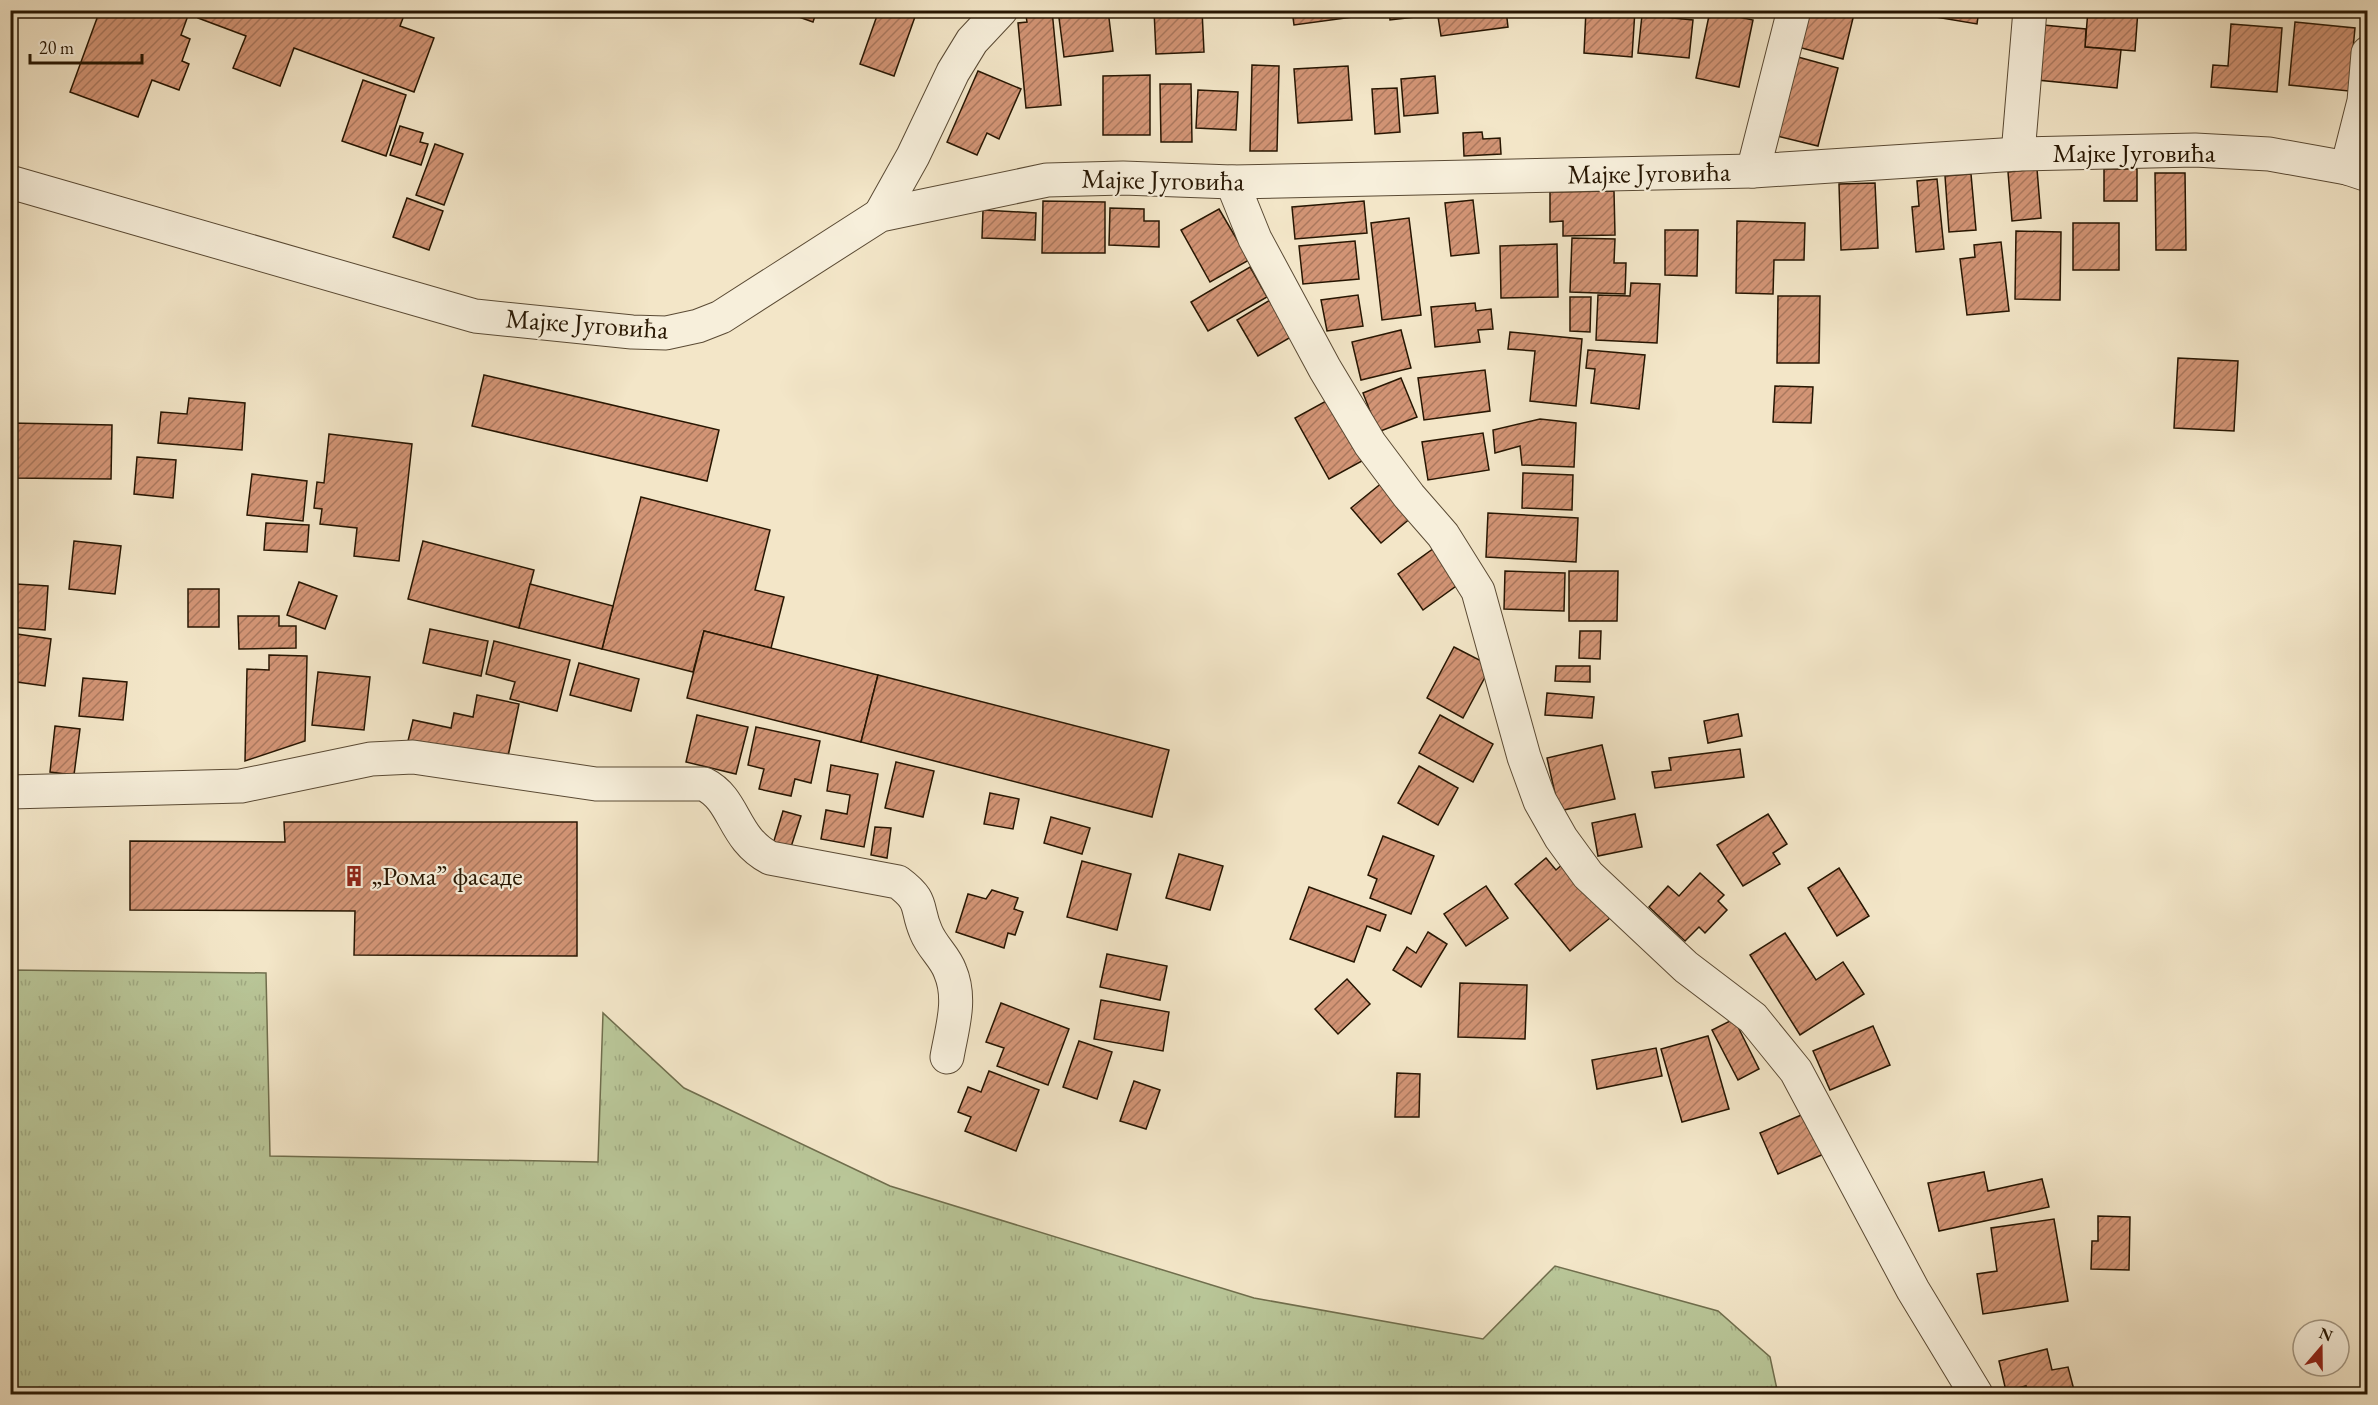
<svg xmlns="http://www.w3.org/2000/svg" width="2378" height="1405" viewBox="0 0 2378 1405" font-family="'EB Garamond',serif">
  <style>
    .grass { fill: url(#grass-tufts); stroke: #706e4d; stroke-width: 1.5 }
    .building { fill: url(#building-hatch); stroke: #271602; stroke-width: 1.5 }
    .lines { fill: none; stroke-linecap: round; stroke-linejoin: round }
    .minor-casing { stroke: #5a4a34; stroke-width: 35 }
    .minor { stroke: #f7efdb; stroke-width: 33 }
    .labels { text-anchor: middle; stroke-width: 4.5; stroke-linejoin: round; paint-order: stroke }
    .street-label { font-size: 27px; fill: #271602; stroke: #f7efdb }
    .poi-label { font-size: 27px; fill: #271602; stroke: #f7efdb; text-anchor: start }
  </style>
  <defs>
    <pattern id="grass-tufts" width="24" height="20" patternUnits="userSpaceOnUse" patternTransform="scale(1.5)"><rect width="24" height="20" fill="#b9c698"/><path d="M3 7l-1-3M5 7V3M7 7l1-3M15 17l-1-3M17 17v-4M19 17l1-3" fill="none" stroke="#9fa981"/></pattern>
    <pattern id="building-hatch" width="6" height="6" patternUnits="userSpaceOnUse" patternTransform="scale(1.5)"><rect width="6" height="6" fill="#d29475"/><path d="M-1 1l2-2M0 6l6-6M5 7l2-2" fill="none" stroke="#aa785e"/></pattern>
  </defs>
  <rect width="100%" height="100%" fill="#f3e6c8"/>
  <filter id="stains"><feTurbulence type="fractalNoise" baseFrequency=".00333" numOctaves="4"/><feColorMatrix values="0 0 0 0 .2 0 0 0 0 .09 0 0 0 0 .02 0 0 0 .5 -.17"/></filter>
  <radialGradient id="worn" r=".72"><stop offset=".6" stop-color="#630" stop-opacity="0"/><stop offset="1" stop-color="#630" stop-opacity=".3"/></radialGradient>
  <polygon class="grass" points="11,970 266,973 270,1156 598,1162 603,1013 684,1088 890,1186 1254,1298 1483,1339 1555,1266 1718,1311 1770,1357 1778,1394 11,1394"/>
  <g class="building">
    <polygon points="100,10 190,10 181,35 190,39 182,61 189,64 179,90 152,80 138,117 70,92"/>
    <polygon points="201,10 406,10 400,26 434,38 414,92 294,48 280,86 233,68 246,36 198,18"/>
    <polygon points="779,10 817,10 813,22"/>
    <polygon points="879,10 905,10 916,14 894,76 860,64"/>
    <polygon points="1025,10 1052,10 1061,105 1026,108 1018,23 1027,22"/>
    <polygon points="1058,10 1108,10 1113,51 1064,57"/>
    <polygon points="1154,10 1202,10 1204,52 1156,54"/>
    <polygon points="1292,10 1382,10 1382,13 1294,25"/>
    <polygon points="1389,10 1431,10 1432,15 1390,20"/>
    <polygon points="1437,10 1506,10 1508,27 1441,36"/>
    <polygon points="1586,10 1635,10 1632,57 1584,53"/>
    <polygon points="1736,10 1758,10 1757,16"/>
    <polygon points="1808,10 1855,10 1843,59 1798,47"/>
    <polygon points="1894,10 1979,10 1977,24"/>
    <polygon points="2088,10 2138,10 2135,51 2085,47"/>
    <polygon points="1710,11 1753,20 1739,87 1696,78"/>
    <polygon points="1642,15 1693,20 1689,58 1638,53"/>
    <polygon points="2295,22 2355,28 2349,91 2289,85"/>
    <polygon points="2231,24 2282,28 2277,92 2211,87 2213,65 2228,66"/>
    <polygon points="2043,25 2086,29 2085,47 2121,50 2117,88 2037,80"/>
    <polygon points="1798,57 1838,68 1818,146 1777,136"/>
    <polygon points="1252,65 1279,66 1277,151 1250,151"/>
    <polygon points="1348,66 1352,120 1298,123 1294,69"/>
    <polygon points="978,71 1021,89 999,139 987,133 977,155 947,142"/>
    <polygon points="1150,75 1150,135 1103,135 1103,76"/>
    <polygon points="1435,76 1438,113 1404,116 1401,79"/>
    <polygon points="363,80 406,95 386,156 342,141"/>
    <polygon points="1160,84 1191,84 1192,142 1161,142"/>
    <polygon points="1397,88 1400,132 1375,134 1372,89"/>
    <polygon points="1198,90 1238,92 1236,130 1196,128"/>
    <polygon points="400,126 423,133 420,142 428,144 421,165 390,155"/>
    <polygon points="1482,132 1483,139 1500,138 1501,154 1464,156 1463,133"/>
    <polygon points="435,144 463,154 444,205 416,195"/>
    <polygon points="2037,169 2041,218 2012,221 2008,172"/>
    <rect x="2104" y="169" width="33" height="32"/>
    <polygon points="2155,173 2185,173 2186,250 2156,250"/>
    <polygon points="1971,174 1976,230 1949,232 1945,176"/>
    <polygon points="1937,179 1944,249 1916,252 1912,207 1919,206 1917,181"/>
    <polygon points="1875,183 1878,248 1841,250 1839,184"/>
    <polygon points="1614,191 1615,235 1563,236 1563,221 1550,222 1550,192"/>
    <polygon points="407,198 443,211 429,250 393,237"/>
    <polygon points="1473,200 1479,253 1451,256 1445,203"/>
    <polygon points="1043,201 1105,202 1105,253 1042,253"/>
    <polygon points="1364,201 1367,233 1295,239 1292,207"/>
    <polygon points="1110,208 1144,209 1144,221 1159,221 1159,247 1109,245"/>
    <polygon points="1219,209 1249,260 1210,282 1181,230"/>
    <polygon points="983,210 1036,213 1035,240 982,238"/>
    <polygon points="1409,218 1421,315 1382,320 1371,223"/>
    <polygon points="1737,221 1805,223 1804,260 1774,260 1773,294 1736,293"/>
    <rect x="2073" y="223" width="46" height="47"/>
    <polygon points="1665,230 1698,230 1697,276 1665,275"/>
    <polygon points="2016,231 2061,232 2060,300 2015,299"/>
    <polygon points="1572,238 1615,239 1614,263 1626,263 1625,294 1570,292"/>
    <polygon points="1355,241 1359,279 1303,284 1299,246"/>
    <polygon points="2001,242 2009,311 1967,315 1960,259 1975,257 1974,245"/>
    <polygon points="1557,244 1558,297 1501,298 1500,246"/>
    <polygon points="1250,267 1267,297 1208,331 1191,302"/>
    <polygon points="1631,283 1660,284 1657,343 1596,340 1598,295 1630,296"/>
    <polygon points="1358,295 1363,326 1327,331 1321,300"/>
    <polygon points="1778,296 1820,296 1819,363 1777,363"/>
    <polygon points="1570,297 1591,297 1590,332 1570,331"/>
    <polygon points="1270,300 1291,337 1258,356 1237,320"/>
    <polygon points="1475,303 1476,311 1491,309 1493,329 1478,330 1480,342 1435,347 1431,307"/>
    <polygon points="1401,330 1411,368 1361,380 1352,342"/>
    <polygon points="1510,332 1582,339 1576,406 1530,401 1535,351 1508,349"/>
    <polygon points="1588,350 1645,355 1639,409 1591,403 1595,369 1586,368"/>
    <polygon points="2178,358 2238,361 2234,431 2174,428"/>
    <polygon points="1485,370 1490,411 1424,420 1418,378"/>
    <polygon points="484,375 719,430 707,481 472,426"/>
    <polygon points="1401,378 1417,417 1378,432 1363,393"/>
    <polygon points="1775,386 1813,387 1811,423 1773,422"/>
    <polygon points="189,398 245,403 242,450 158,443 161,412 187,414"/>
    <polygon points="1328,400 1362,461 1329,479 1295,418"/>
    <polygon points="1540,419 1576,423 1574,467 1522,465 1520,446 1495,453 1493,430"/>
    <polygon points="10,423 112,425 111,479 10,478"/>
    <polygon points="1483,433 1489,470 1428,480 1422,442"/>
    <polygon points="329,434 412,444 399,561 354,556 357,528 320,524 322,509 314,508 317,482 324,483"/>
    <polygon points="137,457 176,460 173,498 134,494"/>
    <polygon points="1523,473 1573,475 1572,510 1522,508"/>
    <polygon points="252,474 307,481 303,521 247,515"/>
    <polygon points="1383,482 1412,517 1381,543 1351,508"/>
    <polygon points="641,497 770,530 755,590 784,597 771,648 704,631 693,672 602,649"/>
    <polygon points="1488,513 1578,518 1576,562 1486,557"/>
    <polygon points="266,523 309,525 307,552 264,550"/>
    <polygon points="74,541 121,546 115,594 69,589"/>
    <polygon points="423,541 534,570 519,628 408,599"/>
    <polygon points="1437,546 1463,581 1423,610 1398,574"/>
    <polygon points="1505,571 1565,573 1564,611 1504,609"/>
    <polygon points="1569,571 1618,571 1617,621 1569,621"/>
    <polygon points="299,582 337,596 325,629 287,615"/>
    <polygon points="16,584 48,586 45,630 10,627 10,600 15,600"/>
    <polygon points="530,584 613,606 602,649 519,628"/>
    <rect x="188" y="589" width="31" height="38"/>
    <polygon points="238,616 279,616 279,626 296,626 296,648 239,649"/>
    <polygon points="430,629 488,641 481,676 423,663"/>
    <polygon points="704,631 878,675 861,742 687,698"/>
    <polygon points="1580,631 1601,631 1600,659 1579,658"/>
    <polygon points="10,633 51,639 45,686 10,681"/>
    <polygon points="494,641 570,660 557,711 510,699 515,682 486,674"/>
    <polygon points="1454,647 1491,666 1463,718 1427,698"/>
    <polygon points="269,655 307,656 305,741 245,761 247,669 269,670"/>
    <polygon points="579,663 639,679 631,711 570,695"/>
    <polygon points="1556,666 1590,666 1590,682 1555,681"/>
    <polygon points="318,672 370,677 364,730 312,725"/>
    <polygon points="878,675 1169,750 1152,817 861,742"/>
    <polygon points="83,678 127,682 123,720 79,716"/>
    <polygon points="1547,693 1594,697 1592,718 1545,715"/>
    <polygon points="477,695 519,704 507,761 408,741 413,720 451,728 454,713 473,717"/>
    <polygon points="1738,714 1742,736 1708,743 1704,721"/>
    <polygon points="697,715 748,727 736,774 686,762"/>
    <polygon points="1440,715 1493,744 1473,782 1419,753"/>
    <polygon points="55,726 80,729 74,775 50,772"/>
    <polygon points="756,727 820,741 811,783 795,779 791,796 759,789 764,769 748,765"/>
    <polygon points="1602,745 1615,799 1559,811 1547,758"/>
    <polygon points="1740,749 1744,777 1655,788 1652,772 1671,770 1669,758"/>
    <polygon points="896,762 934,771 923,817 885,808"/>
    <polygon points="831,765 878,774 864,847 821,839 826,810 847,814 850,795 827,791"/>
    <polygon points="1419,766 1458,788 1438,825 1398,803"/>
    <polygon points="990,793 1019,799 1013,829 984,824"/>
    <polygon points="783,811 801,816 790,850 773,844"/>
    <polygon points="1635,814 1642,847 1598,856 1592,823"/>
    <polygon points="1768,814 1787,844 1773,853 1780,864 1743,886 1717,845"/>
    <polygon points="1051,817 1090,828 1082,854 1044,843"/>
    <polygon points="284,822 577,822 577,956 354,955 355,911 130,910 130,841 285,842"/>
    <polygon points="875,827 891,828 887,858 871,855"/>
    <polygon points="1383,836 1434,856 1411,914 1370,898 1377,879 1368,875"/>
    <polygon points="1179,854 1223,866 1210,910 1166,898"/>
    <polygon points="1546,858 1556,870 1565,862 1610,918 1570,951 1515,884"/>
    <polygon points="1082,861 1131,874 1117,930 1067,917"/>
    <polygon points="1839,868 1869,916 1837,936 1808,888"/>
    <polygon points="1700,873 1724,895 1718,901 1727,910 1705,933 1699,927 1685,941 1649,907 1668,886 1679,896"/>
    <polygon points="1486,886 1508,918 1466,946 1444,914"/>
    <polygon points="1309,887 1386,915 1380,931 1367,926 1354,962 1290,939"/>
    <polygon points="992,890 1018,898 1014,909 1023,912 1015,935 1008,933 1004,948 956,932 968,894 986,899"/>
    <polygon points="1428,932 1447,944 1421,987 1393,970 1407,947 1416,953"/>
    <polygon points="1785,933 1816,980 1843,962 1864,994 1800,1035 1750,955"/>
    <polygon points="1107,954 1167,966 1160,1000 1100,987"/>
    <polygon points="1347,979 1370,1004 1338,1034 1315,1009"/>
    <polygon points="1460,983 1527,985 1525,1039 1458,1037"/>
    <polygon points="1101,1000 1169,1012 1163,1051 1094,1039"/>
    <polygon points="1001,1003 1069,1029 1048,1085 997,1066 1004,1048 986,1042"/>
    <polygon points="1734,1019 1759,1069 1738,1080 1712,1030"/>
    <polygon points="1873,1026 1890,1065 1830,1090 1813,1051"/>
    <polygon points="1708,1036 1729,1109 1682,1122 1661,1049"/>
    <polygon points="1079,1041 1112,1052 1097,1099 1063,1087"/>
    <polygon points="1656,1048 1662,1076 1597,1089 1592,1060"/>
    <polygon points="989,1071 1039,1090 1016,1151 965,1131 971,1117 958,1112 968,1087 981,1092"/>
    <polygon points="1397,1073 1420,1074 1419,1117 1395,1117"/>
    <polygon points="1134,1081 1160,1090 1146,1129 1120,1121"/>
    <polygon points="1808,1112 1826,1153 1778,1174 1760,1133"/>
    <polygon points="1984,1172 1988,1191 2042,1179 2049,1207 1939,1231 1928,1183"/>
    <polygon points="2098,1216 2130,1217 2129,1270 2091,1269 2092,1241 2098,1241"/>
    <polygon points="2054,1219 2068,1301 1983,1314 1977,1274 1997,1271 1991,1228"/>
    <polygon points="2047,1349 2052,1370 2068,1367 2074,1390 2055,1394 2028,1394 2026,1386 2006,1391 1999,1361"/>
  </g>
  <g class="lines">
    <defs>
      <g id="minor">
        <polyline points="2018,154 2030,10"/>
        <polyline points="2347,168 2364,101 2368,53"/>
        <polyline points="1753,171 1794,10"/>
        <polyline points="10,182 475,316 632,332 666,333 698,326 721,317 880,215 1047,180 1123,178 1232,182 1753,171 2018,154 2195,150 2269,154 2347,168 2368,175"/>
        <polyline points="1232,182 1255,239 1325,369 1370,444 1409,496 1443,535 1478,591 1524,757 1540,801 1561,838 1588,875 1686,967 1753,1018 1796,1071 1913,1290 1976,1394"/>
        <polyline points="880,215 913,156 953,72 972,41 1001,10"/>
        <path d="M10,792L241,786L371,759L413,757L596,784H704C736,800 732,838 770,858L898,882C925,902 915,907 926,932C932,947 945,957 950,971C962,999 952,1028 947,1057"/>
      </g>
    </defs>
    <use href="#minor" class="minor-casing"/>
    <use href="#minor" class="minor"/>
  </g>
  <defs>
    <symbol id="building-bare" viewBox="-9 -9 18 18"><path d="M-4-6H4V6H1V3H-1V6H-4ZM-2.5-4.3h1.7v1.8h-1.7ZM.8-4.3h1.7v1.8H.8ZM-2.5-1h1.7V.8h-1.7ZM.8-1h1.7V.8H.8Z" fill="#8f2418" stroke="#f7efdb" stroke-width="2.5" paint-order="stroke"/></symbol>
  </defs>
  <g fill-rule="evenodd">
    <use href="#building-bare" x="339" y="861" width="30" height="30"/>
  </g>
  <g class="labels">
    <g class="street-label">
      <text x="2134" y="162">Мајке Југовића</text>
      <text transform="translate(1649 173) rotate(-1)" y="9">Мајке Југовића</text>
      <text transform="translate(1163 180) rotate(1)" y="9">Мајке Југовића</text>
      <text transform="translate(587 324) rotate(4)" y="9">Мајке Југовића</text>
    </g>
    <g class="poi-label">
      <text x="371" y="885">„Рома” фасаде</text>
    </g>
  </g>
  <rect width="2378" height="1405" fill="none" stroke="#f3e6c8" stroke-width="36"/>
  <rect x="12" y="12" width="2354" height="1381" fill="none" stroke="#271602" stroke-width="3"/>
  <rect x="18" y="18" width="2342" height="1369" fill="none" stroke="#271602" stroke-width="1.5"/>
  <g transform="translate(2321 1348) rotate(20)"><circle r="28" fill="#f7efdb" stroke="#a49884" stroke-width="1.5"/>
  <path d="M0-4.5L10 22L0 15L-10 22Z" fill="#8f2418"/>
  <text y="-9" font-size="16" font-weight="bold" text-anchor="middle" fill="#271602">N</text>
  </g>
  <path d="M30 54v9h112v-9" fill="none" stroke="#271602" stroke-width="3"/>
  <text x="39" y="54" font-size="18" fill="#271602" stroke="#f7efdb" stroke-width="4.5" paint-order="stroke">20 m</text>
  <rect width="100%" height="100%" filter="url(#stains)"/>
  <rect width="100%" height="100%" fill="url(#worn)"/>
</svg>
